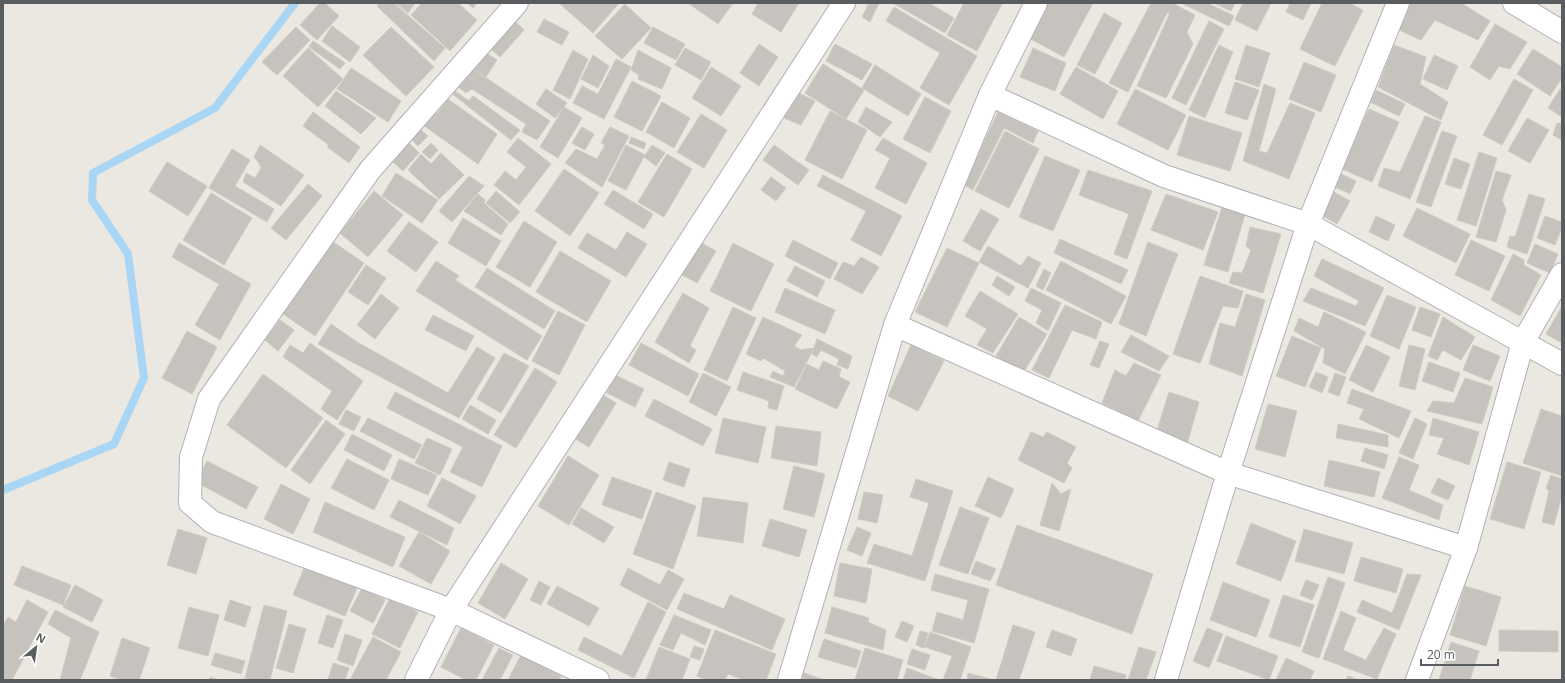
<svg xmlns="http://www.w3.org/2000/svg" width="1565" height="683" viewBox="0 0 1565 683" font-family="'Open Sans',sans-serif">
  <style>
    .lines { fill: none; stroke-linecap: round; stroke-linejoin: round }
    .stream { stroke: #a9d6f4; stroke-width: 8 }
    .building { fill: #c6c3be; stroke: #cfcac1 }
    .minor-casing { stroke: #afb2b5; stroke-width: 24 }
    .minor { stroke: #fff; stroke-width: 22 }
  </style>
  <rect width="100%" height="100%" fill="#ebe8e2"/>
  <g class="lines">
    <polyline class="stream" points="3,490 114,444 144,378 128,254 92,200 93,173 215,108 295,3"/>
  </g>
  <g class="building">
    <polygon points="320,3 325,3 339,16 317,40 300,25"/>
    <polygon points="379,3 394,3 445,48 434,61 377,6"/>
    <polygon points="396,3 415,3 408,13"/>
    <polygon points="422,3 458,3 477,20 450,51 411,15"/>
    <polygon points="467,3 477,3 473,8"/>
    <polygon points="559,3 619,3 593,33"/>
    <polygon points="688,3 733,3 718,24"/>
    <polygon points="758,3 799,3 781,32 752,14"/>
    <polygon points="869,3 879,3 870,22 862,17"/>
    <polygon points="893,3 929,3 954,18 945,33"/>
    <polygon points="964,3 1002,4 977,51 947,35"/>
    <polygon points="1047,3 1093,3 1064,57 1029,38"/>
    <polygon points="1151,3 1172,3 1195,15 1187,32 1193,44 1166,98 1137,86 1170,13 1167,13 1128,92 1109,83"/>
    <polygon points="1181,3 1207,3 1234,16 1229,26"/>
    <polygon points="1214,3 1235,3 1231,11"/>
    <polygon points="1243,3 1271,3 1257,31 1235,20"/>
    <polygon points="1290,3 1311,3 1303,20 1286,12"/>
    <polygon points="1322,3 1349,3 1363,10 1335,66 1300,49"/>
    <polygon points="1411,3 1461,3 1490,21 1478,40 1435,20 1421,40 1399,30"/>
    <polygon points="625,4 651,28 622,59 595,36"/>
    <polygon points="894,7 977,56 949,105 920,88 940,53 886,21"/>
    <polygon points="1104,13 1122,23 1095,74 1077,65"/>
    <polygon points="510,17 524,30 500,57 486,45"/>
    <polygon points="544,19 569,32 562,45 537,32"/>
    <polygon points="1209,21 1224,29 1186,105 1172,98"/>
    <polygon points="1495,24 1527,42 1510,69 1499,66 1490,80 1470,67"/>
    <polygon points="332,26 360,47 350,62 322,41"/>
    <polygon points="296,27 310,40 277,75 262,62"/>
    <polygon points="391,27 434,67 406,96 363,55"/>
    <polygon points="653,27 685,44 676,60 644,43"/>
    <polygon points="313,41 345,63 340,69 309,47"/>
    <polygon points="759,44 778,57 759,86 740,73"/>
    <polygon points="835,44 872,64 862,80 826,61"/>
    <polygon points="1219,45 1233,52 1205,118 1189,110"/>
    <polygon points="1246,45 1270,53 1259,87 1235,79"/>
    <polygon points="1394,45 1426,57 1420,84 1448,102 1441,120 1378,87"/>
    <polygon points="308,48 343,79 318,107 283,76"/>
    <polygon points="685,48 711,62 701,80 675,65"/>
    <polygon points="1033,48 1066,63 1055,91 1020,77"/>
    <polygon points="1533,49 1562,67 1562,78 1550,96 1517,74"/>
    <polygon points="482,50 497,60 486,77 471,67"/>
    <polygon points="573,50 588,59 570,99 553,90"/>
    <polygon points="638,50 671,68 662,89 638,79 639,75 631,70"/>
    <polygon points="593,55 609,66 598,88 581,79"/>
    <polygon points="1434,55 1458,66 1447,90 1423,79"/>
    <polygon points="616,59 631,67 604,119 573,103 582,86 598,94"/>
    <polygon points="1304,62 1336,75 1321,112 1289,99"/>
    <polygon points="823,64 864,90 846,119 805,93"/>
    <polygon points="875,65 921,94 908,116 862,88"/>
    <polygon points="470,67 550,121 537,140 522,132 526,124 472,89 466,93 457,86"/>
    <polygon points="711,67 741,86 721,116 692,98"/>
    <polygon points="1076,67 1118,91 1103,119 1060,94"/>
    <polygon points="351,68 401,101 388,122 337,89"/>
    <polygon points="1514,79 1533,90 1502,145 1483,135"/>
    <polygon points="632,81 661,96 642,131 614,117"/>
    <polygon points="1235,82 1259,90 1247,120 1225,113"/>
    <polygon points="1264,84 1276,89 1259,151 1267,153 1290,103 1315,113 1289,179 1243,161"/>
    <polygon points="452,89 469,101 473,96 520,130 511,140 450,92"/>
    <polygon points="546,89 567,103 555,118 536,104"/>
    <polygon points="1135,89 1186,115 1168,150 1117,124"/>
    <polygon points="1560,89 1562,90 1562,117 1548,108"/>
    <polygon points="1376,90 1405,104 1399,116 1370,102"/>
    <polygon points="336,91 376,118 361,134 325,106"/>
    <polygon points="799,93 815,101 801,125 784,118"/>
    <polygon points="925,97 951,111 930,153 903,139"/>
    <polygon points="448,99 497,134 478,164 420,123 429,108 437,114"/>
    <polygon points="662,102 690,118 674,148 646,132"/>
    <polygon points="564,107 582,118 558,158 540,147"/>
    <polygon points="866,107 892,122 880,137 858,122"/>
    <polygon points="1369,109 1399,122 1372,182 1342,169"/>
    <polygon points="830,111 867,130 842,179 805,160"/>
    <polygon points="313,112 360,147 349,163 327,147 329,145 303,126"/>
    <polygon points="998,112 1038,131 1033,143 1004,128 973,190 964,185"/>
    <polygon points="701,114 727,130 704,168 677,152"/>
    <polygon points="1189,116 1242,133 1230,171 1177,155"/>
    <polygon points="1425,116 1441,122 1410,199 1378,186 1384,168 1400,172"/>
    <polygon points="1527,118 1549,130 1530,163 1508,151"/>
    <polygon points="1557,123 1562,124 1562,140 1553,135"/>
    <polygon points="582,127 594,134 585,150 572,143"/>
    <polygon points="610,127 629,136 602,187 565,163 576,149 597,159 605,145 601,143"/>
    <polygon points="420,129 428,136 418,146 411,139"/>
    <polygon points="1005,131 1039,149 1009,208 975,191"/>
    <polygon points="1442,131 1457,136 1431,207 1416,202"/>
    <polygon points="631,137 646,143 644,149 629,143"/>
    <polygon points="518,138 551,164 519,205 494,185 505,171 516,180 526,167 507,152"/>
    <polygon points="883,138 927,163 906,204 875,188 890,158 875,150"/>
    <polygon points="409,143 419,153 403,171 393,162"/>
    <polygon points="431,143 438,150 430,159 422,152"/>
    <polygon points="260,145 304,175 281,206 243,182 246,173 255,178 261,168 259,163 254,157"/>
    <polygon points="626,145 645,155 626,190 608,181"/>
    <polygon points="652,145 665,153 656,166 644,157"/>
    <polygon points="774,145 809,170 798,185 763,160"/>
    <polygon points="232,149 250,160 235,186 274,209 267,222 209,188"/>
    <polygon points="1479,152 1497,158 1476,226 1457,220"/>
    <polygon points="441,153 464,175 439,199 408,170 421,154 431,164"/>
    <polygon points="667,154 692,169 664,217 638,202"/>
    <polygon points="1045,156 1080,170 1053,231 1019,217"/>
    <polygon points="1454,158 1470,164 1461,189 1445,184"/>
    <polygon points="167,162 207,186 188,216 149,191"/>
    <polygon points="564,169 599,193 570,236 535,211"/>
    <polygon points="1088,170 1152,191 1127,259 1114,254 1129,214 1079,195"/>
    <polygon points="1496,171 1511,175 1502,200 1506,210 1496,242 1476,237"/>
    <polygon points="396,173 438,200 422,223 382,196"/>
    <polygon points="1339,173 1356,181 1350,194 1333,186"/>
    <polygon points="823,175 902,216 881,256 851,240 866,211 817,186"/>
    <polygon points="469,176 484,186 452,222 439,211"/>
    <polygon points="771,177 786,188 776,201 761,190"/>
    <polygon points="308,184 322,196 286,240 271,228"/>
    <polygon points="613,190 653,214 644,229 604,204"/>
    <polygon points="374,191 403,215 368,257 340,233"/>
    <polygon points="496,191 520,212 510,223 486,203"/>
    <polygon points="1334,192 1350,201 1337,224 1321,215"/>
    <polygon points="211,193 252,218 224,265 183,240"/>
    <polygon points="478,194 485,200 484,203 508,224 501,235 464,211"/>
    <polygon points="1166,194 1218,212 1203,250 1151,230"/>
    <polygon points="1529,194 1545,199 1527,254 1507,247 1510,236 1515,237"/>
    <polygon points="1222,207 1245,214 1228,272 1204,265"/>
    <polygon points="1417,208 1470,234 1456,263 1403,236"/>
    <polygon points="981,209 999,219 980,251 963,241"/>
    <polygon points="1376,216 1395,225 1388,241 1369,232"/>
    <polygon points="1545,216 1562,222 1562,227 1555,245 1537,238"/>
    <polygon points="463,218 501,241 486,266 448,243"/>
    <polygon points="524,221 557,242 530,287 496,267"/>
    <polygon points="409,222 438,242 416,272 387,251"/>
    <polygon points="1250,227 1281,234 1263,293 1229,283 1233,272 1242,273 1251,250 1246,246"/>
    <polygon points="627,232 647,244 626,277 578,248 587,233 616,250"/>
    <polygon points="1060,239 1128,270 1121,284 1054,253"/>
    <polygon points="793,240 838,263 830,279 785,256"/>
    <polygon points="1471,240 1505,256 1489,291 1455,275"/>
    <polygon points="332,241 364,263 315,336 283,314"/>
    <polygon points="698,241 716,251 697,283 679,273"/>
    <polygon points="1148,242 1178,254 1146,336 1119,324"/>
    <polygon points="179,243 251,284 220,340 195,325 219,284 172,257"/>
    <polygon points="733,243 774,264 751,311 710,291"/>
    <polygon points="1535,244 1558,254 1550,273 1527,263"/>
    <polygon points="988,246 1021,266 1028,256 1041,263 1028,288 979,262"/>
    <polygon points="947,248 979,263 947,327 915,312"/>
    <polygon points="560,251 611,281 587,322 536,292"/>
    <polygon points="1513,254 1524,260 1524,265 1541,275 1520,316 1491,300"/>
    <polygon points="861,257 879,267 862,294 834,279 843,262 854,266"/>
    <polygon points="1322,259 1384,288 1365,326 1303,301 1311,288 1356,306 1359,301 1314,276"/>
    <polygon points="436,261 459,276 455,280 542,336 527,360 416,291"/>
    <polygon points="1061,261 1126,296 1111,324 1046,290"/>
    <polygon points="366,265 386,278 368,305 348,292"/>
    <polygon points="795,266 825,281 817,297 787,281"/>
    <polygon points="487,268 555,311 544,329 475,287"/>
    <polygon points="1044,269 1051,273 1043,290 1036,286"/>
    <polygon points="997,276 1015,287 1009,296 992,285"/>
    <polygon points="1200,276 1243,291 1238,308 1223,306 1200,363 1173,354"/>
    <polygon points="785,288 835,310 825,334 775,312"/>
    <polygon points="1031,288 1061,303 1048,331 1036,323 1042,310 1025,301"/>
    <polygon points="980,291 1018,314 993,353 977,345 987,329 965,316"/>
    <polygon points="683,293 709,308 690,346 696,350 689,363 655,342"/>
    <polygon points="381,294 399,308 375,339 357,325"/>
    <polygon points="1246,294 1265,300 1242,376 1209,364 1220,323 1235,327"/>
    <polygon points="1387,295 1416,307 1399,349 1370,336"/>
    <polygon points="1065,305 1102,322 1096,339 1072,330 1049,378 1032,370"/>
    <polygon points="1562,306 1562,343 1546,334"/>
    <polygon points="733,307 756,318 727,381 704,370"/>
    <polygon points="1420,307 1440,314 1431,337 1412,330"/>
    <polygon points="558,311 585,325 559,375 532,361"/>
    <polygon points="1324,312 1366,332 1345,374 1323,363 1325,349 1294,331 1299,318 1318,327"/>
    <polygon points="433,315 474,336 466,351 425,330"/>
    <polygon points="763,317 802,335 794,346 801,350 814,348 794,387 770,377 773,371 783,376 785,371 763,358 761,361 746,354"/>
    <polygon points="1019,317 1047,334 1023,373 996,356"/>
    <polygon points="1443,317 1475,337 1461,360 1443,350 1437,360 1428,356"/>
    <polygon points="280,320 294,330 278,351 265,340"/>
    <polygon points="331,324 357,342 448,393 477,347 495,358 459,418 318,344"/>
    <polygon points="187,331 217,347 192,394 162,378"/>
    <polygon points="1131,335 1169,356 1159,371 1121,352"/>
    <polygon points="1292,336 1321,348 1305,387 1276,376"/>
    <polygon points="817,339 852,356 848,369 837,365 839,359 821,350 817,357 812,354"/>
    <polygon points="1100,341 1109,344 1099,368 1090,365"/>
    <polygon points="310,343 363,381 337,420 321,409 332,391 283,357 290,345 303,353"/>
    <polygon points="641,343 699,374 688,396 629,365"/>
    <polygon points="911,345 944,361 918,411 888,396"/>
    <polygon points="1366,345 1390,357 1373,392 1349,380"/>
    <polygon points="1409,345 1425,349 1415,390 1399,386"/>
    <polygon points="1473,345 1500,356 1490,381 1463,370"/>
    <polygon points="504,353 529,366 501,413 477,399"/>
    <polygon points="823,361 841,369 839,377 850,382 837,409 795,389 807,364 819,370"/>
    <polygon points="1429,362 1460,373 1453,392 1422,381"/>
    <polygon points="1134,363 1161,375 1138,421 1102,403 1115,370 1126,376"/>
    <polygon points="535,368 557,382 516,448 494,435"/>
    <polygon points="743,372 784,386 777,410 768,408 769,401 737,390"/>
    <polygon points="1316,372 1328,377 1322,393 1309,387"/>
    <polygon points="703,373 731,387 716,416 689,402"/>
    <polygon points="1335,373 1346,377 1339,396 1328,392"/>
    <polygon points="263,374 323,418 286,468 227,425"/>
    <polygon points="615,375 644,389 635,407 607,393"/>
    <polygon points="1465,378 1493,387 1482,424 1427,411 1433,401 1454,403"/>
    <polygon points="1352,389 1411,411 1399,438 1359,419 1364,409 1347,403"/>
    <polygon points="395,392 502,446 482,487 450,472 463,447 387,408"/>
    <polygon points="1169,392 1199,402 1187,444 1156,434"/>
    <polygon points="601,394 616,403 589,447 574,438"/>
    <polygon points="654,399 712,429 703,446 645,416"/>
    <polygon points="1268,404 1297,411 1285,457 1255,449"/>
    <polygon points="470,405 496,420 488,434 462,419"/>
    <polygon points="1541,409 1562,416 1562,476 1523,463"/>
    <polygon points="346,410 361,417 354,431 339,424"/>
    <polygon points="368,418 422,445 414,459 360,431"/>
    <polygon points="723,418 766,427 758,463 715,453"/>
    <polygon points="1415,418 1427,424 1413,459 1399,453"/>
    <polygon points="1433,418 1479,432 1469,465 1437,454 1444,438 1429,435"/>
    <polygon points="326,420 345,434 310,484 291,470"/>
    <polygon points="1338,424 1388,435 1388,447 1336,438"/>
    <polygon points="776,426 821,432 817,466 771,458"/>
    <polygon points="1031,432 1043,437 1047,432 1076,447 1067,463 1072,468 1064,483 1018,460"/>
    <polygon points="352,434 392,455 384,471 344,450"/>
    <polygon points="427,438 452,449 440,475 415,463"/>
    <polygon points="1365,448 1388,455 1384,469 1361,461"/>
    <polygon points="568,456 599,475 569,525 538,506"/>
    <polygon points="1399,457 1419,465 1409,490 1443,505 1439,520 1382,498"/>
    <polygon points="347,459 389,480 374,510 331,488"/>
    <polygon points="399,459 437,475 428,495 391,479"/>
    <polygon points="1329,460 1380,472 1374,497 1324,486"/>
    <polygon points="207,461 258,487 246,509 196,482"/>
    <polygon points="669,462 690,469 684,487 663,480"/>
    <polygon points="1507,462 1541,472 1524,529 1490,519"/>
    <polygon points="794,466 825,474 814,517 783,509"/>
    <polygon points="1551,475 1562,479 1562,495 1554,525 1542,522 1549,491 1546,488"/>
    <polygon points="612,477 652,491 642,519 602,505"/>
    <polygon points="988,477 1014,489 1001,518 975,506"/>
    <polygon points="442,478 476,496 460,524 427,506"/>
    <polygon points="1438,478 1455,486 1448,500 1431,493"/>
    <polygon points="916,479 953,491 925,581 867,563 874,544 912,556 929,503 910,497"/>
    <polygon points="1052,483 1061,494 1071,489 1059,531 1040,525"/>
    <polygon points="281,484 310,499 293,534 264,519"/>
    <polygon points="656,492 696,506 673,569 633,554"/>
    <polygon points="864,492 883,495 877,523 858,519"/>
    <polygon points="703,497 748,503 743,543 697,536"/>
    <polygon points="399,500 454,528 447,545 390,517"/>
    <polygon points="325,502 405,537 393,567 313,532"/>
    <polygon points="960,507 989,518 968,574 939,565"/>
    <polygon points="581,508 614,527 604,543 572,524"/>
    <polygon points="770,519 807,530 799,557 762,546"/>
    <polygon points="1251,523 1296,541 1281,581 1236,564"/>
    <polygon points="1017,525 1153,574 1132,634 996,585"/>
    <polygon points="857,527 871,533 862,556 847,550"/>
    <polygon points="178,529 207,538 196,574 167,565"/>
    <polygon points="1304,529 1353,543 1344,574 1295,561"/>
    <polygon points="419,532 450,551 431,584 399,566"/>
    <polygon points="1361,557 1403,569 1396,593 1354,581"/>
    <polygon points="976,561 996,569 990,581 971,574"/>
    <polygon points="501,563 528,579 505,619 478,603"/>
    <polygon points="840,563 872,569 866,603 834,596"/>
    <polygon points="22,566 71,585 63,605 14,585"/>
    <polygon points="305,566 357,588 345,616 293,595"/>
    <polygon points="628,568 660,585 668,570 684,579 667,610 620,585"/>
    <polygon points="935,574 989,589 974,643 932,631 937,612 963,620 968,600 931,590"/>
    <polygon points="1407,574 1421,575 1399,630 1357,612 1362,600 1392,613"/>
    <polygon points="1328,577 1345,583 1319,658 1302,652"/>
    <polygon points="1306,580 1319,585 1312,600 1300,595"/>
    <polygon points="539,581 550,587 541,605 530,600"/>
    <polygon points="1223,582 1270,600 1256,637 1210,620"/>
    <polygon points="75,585 103,600 92,622 63,607"/>
    <polygon points="557,586 599,608 589,626 547,604"/>
    <polygon points="1465,586 1501,597 1486,646 1450,635"/>
    <polygon points="362,588 385,600 373,623 350,611"/>
    <polygon points="684,593 724,609 730,595 785,619 772,650 677,609"/>
    <polygon points="1283,595 1314,605 1300,647 1269,637"/>
    <polygon points="390,598 418,612 400,648 372,634"/>
    <polygon points="27,600 48,612 12,680 3,680 3,626 8,617 16,622"/>
    <polygon points="230,600 251,607 245,627 224,620"/>
    <polygon points="648,602 666,612 634,678 578,650 584,637 622,656"/>
    <polygon points="264,605 287,611 270,680 253,680 245,678"/>
    <polygon points="189,607 219,615 208,656 178,648"/>
    <polygon points="832,607 869,618 868,622 886,630 883,650 825,633"/>
    <polygon points="55,610 99,632 80,680 60,680 71,638 48,624"/>
    <polygon points="1341,611 1356,618 1343,650 1366,660 1384,628 1396,634 1377,679 1323,659"/>
    <polygon points="327,615 343,620 333,648 318,643"/>
    <polygon points="674,615 711,630 705,645 681,633 673,650 660,645"/>
    <polygon points="902,621 914,626 907,642 895,637"/>
    <polygon points="289,624 306,629 293,673 276,668"/>
    <polygon points="1013,625 1035,632 1019,680 996,680"/>
    <polygon points="461,628 494,645 476,680 466,680 441,667"/>
    <polygon points="1207,628 1223,634 1209,668 1193,661"/>
    <polygon points="715,630 776,654 766,680 744,680 728,674 725,680 707,680 697,676"/>
    <polygon points="1052,630 1077,639 1071,656 1046,647"/>
    <polygon points="1499,630 1558,631 1558,652 1499,651"/>
    <polygon points="920,631 928,633 924,648 916,645"/>
    <polygon points="930,632 971,647 960,680 943,680 952,656 925,647"/>
    <polygon points="345,634 362,640 353,666 337,660"/>
    <polygon points="1226,636 1278,656 1269,680 1217,661"/>
    <polygon points="373,637 401,652 386,680 350,680"/>
    <polygon points="122,638 150,648 139,680 122,680 110,676"/>
    <polygon points="824,639 861,651 856,668 818,657"/>
    <polygon points="1451,642 1479,651 1470,680 1439,680"/>
    <polygon points="694,646 704,649 700,660 690,657"/>
    <polygon points="659,647 690,659 682,680 646,680"/>
    <polygon points="1139,647 1156,652 1146,680 1128,680"/>
    <polygon points="499,648 513,655 500,680 482,680"/>
    <polygon points="865,648 903,660 897,680 855,680"/>
    <polygon points="912,649 930,655 925,670 907,664"/>
    <polygon points="215,653 245,661 241,674 211,665"/>
    <polygon points="521,655 561,676 559,680 508,680"/>
    <polygon points="1286,658 1314,671 1310,680 1276,680"/>
    <polygon points="333,663 349,668 345,680 328,680"/>
    <polygon points="1094,666 1126,675 1125,680 1090,680"/>
    <polygon points="907,668 939,680 903,680"/>
    <polygon points="804,673 825,680 802,680"/>
    <polygon points="968,673 994,680 967,680"/>
    <polygon points="1348,676 1358,680 1346,680"/>
    <polygon points="210,677 219,680 209,680"/>
  </g>
  <g class="lines">
    <defs>
      <g id="minor">
        <polyline points="517,3 370,170 209,399 191,457 190,503 212,522 451,610 598,680"/>
        <polyline points="1514,3 1562,32"/>
        <polyline points="990,95 1164,176 1308,224 1562,364"/>
        <polyline points="895,325 1228,473 1466,548"/>
        <polyline points="416,680 451,610 844,3"/>
        <polyline points="789,680 895,325 990,95 1036,3"/>
        <polyline points="1166,680 1228,473 1308,224 1398,3"/>
        <polyline points="1417,680 1466,548 1523,342 1562,274"/>
      </g>
    </defs>
    <use href="#minor" class="minor-casing"/>
    <use href="#minor" class="minor"/>
  </g>
  <rect width="1565" height="683" fill="none" stroke="#5a5d60" stroke-width="8"/>
  <g transform="translate(36 647) rotate(29)" stroke="#ffffff" stroke-width="3" paint-order="stroke">
  <path d="M0-3L7 15L0 10L-7 15Z" fill="#5a5d60"/>
  <text y="-6" font-size="11" font-weight="bold" text-anchor="middle" fill="#5a5d60">N</text>
  </g>
  <path d="M1421 659v6h77v-6" fill="none" stroke="#5a5d60" stroke-width="2"/>
  <text x="1427" y="659" font-size="12" fill="#5a5d60" stroke="#ffffff" stroke-width="3" paint-order="stroke">20 m</text>
</svg>
